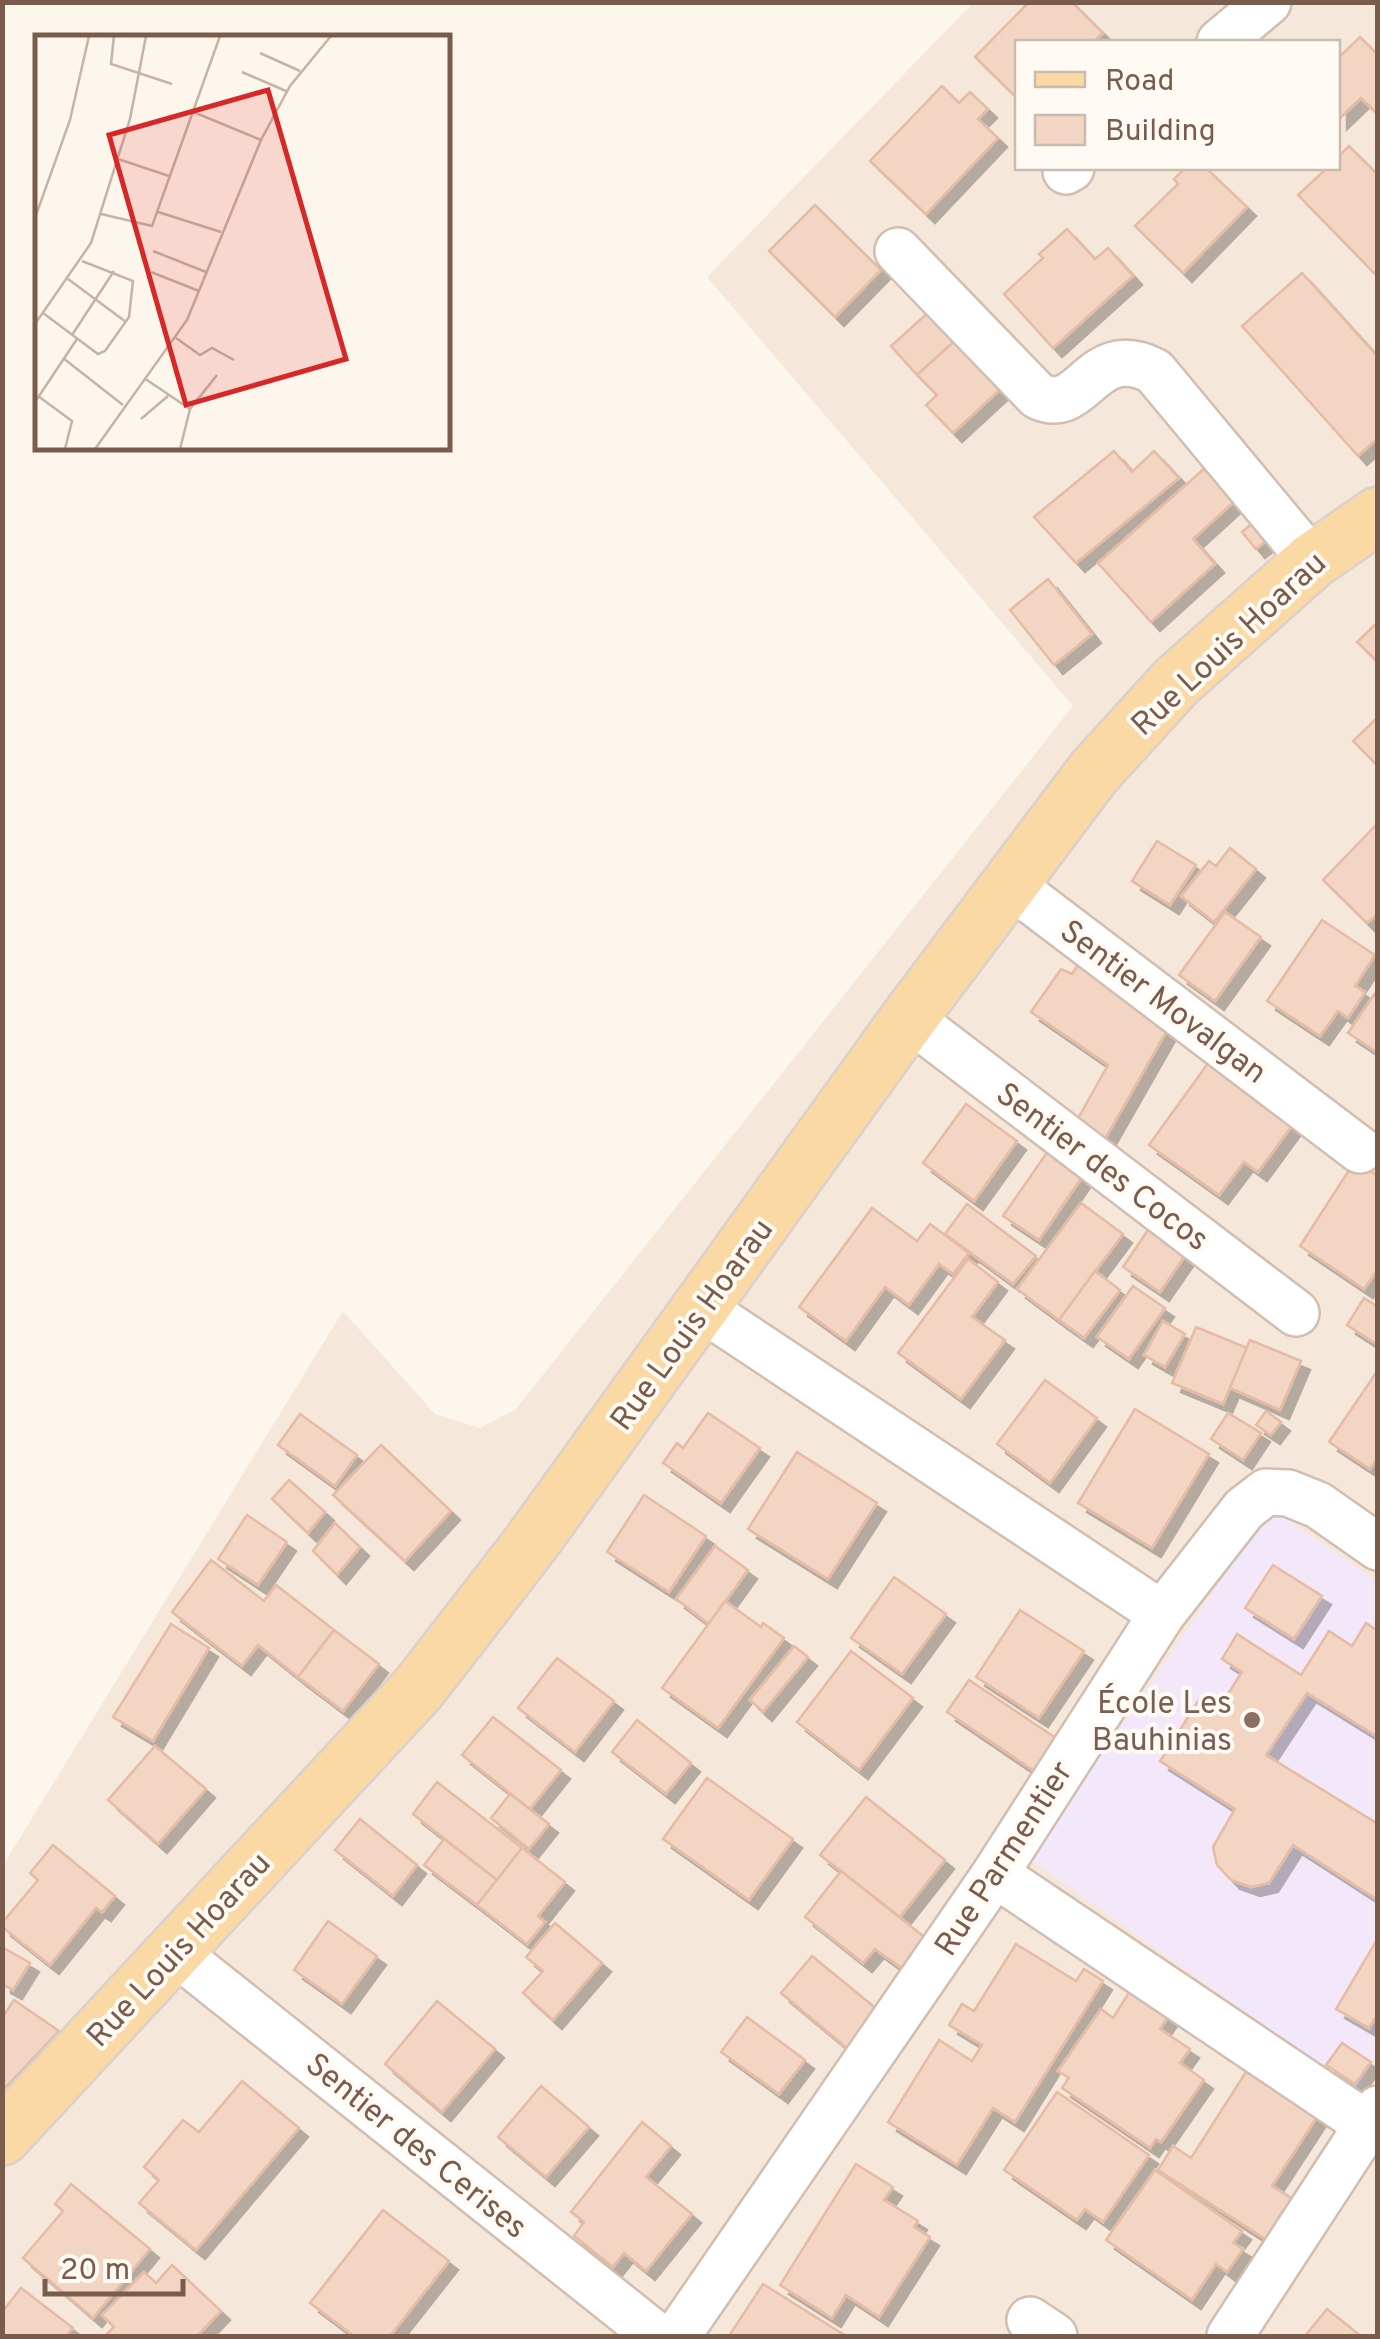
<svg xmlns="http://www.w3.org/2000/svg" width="1380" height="2339" viewBox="0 0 1380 2339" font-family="Overpass,sans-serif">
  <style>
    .residential { fill: #f5e8da; fill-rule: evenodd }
    .education { fill: #f3e8fa }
    .building { fill: #f3d5c3; stroke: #e6bba3; stroke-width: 2.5; filter: url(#shadow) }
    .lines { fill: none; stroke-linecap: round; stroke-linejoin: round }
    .minor-casing { stroke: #d1beb0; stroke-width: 50 }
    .major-casing { stroke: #dad1cd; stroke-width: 60 }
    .minor { stroke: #fff; stroke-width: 45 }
    .major { stroke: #fbd9a5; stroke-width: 55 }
    .education-dot { fill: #8d6e63; stroke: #fffaf3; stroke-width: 4 }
    .labels { text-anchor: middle; stroke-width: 8; stroke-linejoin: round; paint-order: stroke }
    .street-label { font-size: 32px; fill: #7a5c4d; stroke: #fffaf3 }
    .education-label { font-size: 32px; fill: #785e54; stroke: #fffaf3; text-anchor: end }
    .inset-road { fill: none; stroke: #c5b3a7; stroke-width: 2.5 }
    .view { fill: #d62828; fill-opacity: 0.15; stroke: #d62828; stroke-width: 5 }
    .inset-edge { fill: none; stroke: #7a5c4d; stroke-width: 5 }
  </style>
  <defs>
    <filter id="shadow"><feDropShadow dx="9" dy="9" stdDeviation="0" flood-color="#0004"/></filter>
  </defs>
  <rect width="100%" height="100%" fill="#fdf6ec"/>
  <path class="residential" d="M973,3H1377V2336H3L2,1867L343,1311L435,1414L480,1428L516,1409L1073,706L707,277ZM1018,42H1338V168H1018Z"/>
  <polygon class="education" points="1271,1508 1377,1581 1378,2052 1357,2091 1030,1859"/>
  <g class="building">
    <polygon points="1029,2 1072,2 1103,33 1093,42 1018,42 1018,99 975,57"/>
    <polygon points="1360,37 1378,55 1378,114 1361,98 1338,120 1338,58"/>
    <polygon points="942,86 959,103 970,92 988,109 978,119 998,138 926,214 870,161"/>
    <polygon points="1349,146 1378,175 1378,277 1298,195 1327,168 1338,168 1338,157"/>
    <polygon points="1185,168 1206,168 1247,207 1183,273 1135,226 1178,184 1174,179"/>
    <polygon points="815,205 881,270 835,317 769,251"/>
    <polygon points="1067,229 1095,259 1108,248 1133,276 1053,348 1004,294 1043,258 1039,254"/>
    <polygon points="1302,273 1378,357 1378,438 1358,456 1242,326"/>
    <polygon points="932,309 959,337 917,375 891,346"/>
    <polygon points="959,337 1004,386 953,433 926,405 937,395 917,375"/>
    <polygon points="1114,451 1132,472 1154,451 1179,478 1076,563 1034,517"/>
    <polygon points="1206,467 1236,500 1193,539 1215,564 1151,622 1098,563"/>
    <polygon points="1256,520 1271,537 1256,549 1242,532"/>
    <polygon points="1048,579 1092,634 1054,665 1010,610"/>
    <polygon points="1378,622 1378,662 1357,642"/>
    <polygon points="1378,717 1378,766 1353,741"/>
    <polygon points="1378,823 1378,914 1367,923 1323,880"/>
    <polygon points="1157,841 1196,865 1170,905 1132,881"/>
    <polygon points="1230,848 1256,869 1214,922 1181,896 1209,861 1216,866"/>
    <polygon points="1225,912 1261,937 1215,1001 1179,975"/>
    <polygon points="1322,920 1375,955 1355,986 1365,992 1348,1018 1338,1011 1320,1036 1267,1001"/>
    <polygon points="1086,953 1170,1025 1105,1139 1076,1122 1108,1065 1031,1012 1061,969 1072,974"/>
    <polygon points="1378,989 1378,1053 1348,1033"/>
    <polygon points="1214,1055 1299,1116 1258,1172 1244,1162 1219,1195 1149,1145"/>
    <polygon points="966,1104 1017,1141 974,1201 923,1163"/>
    <polygon points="1053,1144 1089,1167 1039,1240 1003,1216"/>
    <polygon points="1355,1161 1378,1176 1378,1269 1364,1289 1300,1246"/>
    <polygon points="1081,1203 1123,1234 1059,1320 1017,1289"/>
    <polygon points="967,1204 1036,1256 1013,1284 945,1234"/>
    <polygon points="872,1208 917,1241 930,1224 969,1253 953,1274 939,1264 909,1305 885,1287 846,1341 799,1307"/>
    <polygon points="1150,1227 1187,1253 1160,1292 1123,1267"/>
    <polygon points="968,1259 998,1282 972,1317 1005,1340 961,1399 898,1353"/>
    <polygon points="1095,1271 1120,1290 1084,1338 1059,1320"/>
    <polygon points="1133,1286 1165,1308 1129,1359 1097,1337"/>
    <polygon points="1364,1298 1378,1307 1378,1345 1347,1325"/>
    <polygon points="1163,1321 1185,1334 1165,1367 1144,1355"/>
    <polygon points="1196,1327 1247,1348 1223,1404 1172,1383"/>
    <polygon points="1250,1340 1301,1361 1280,1410 1230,1388"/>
    <polygon points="1378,1370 1378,1457 1370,1469 1329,1442"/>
    <polygon points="1045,1380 1097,1418 1050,1483 997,1444"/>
    <polygon points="1135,1409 1209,1454 1152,1548 1078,1503"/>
    <polygon points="1266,1411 1281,1422 1271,1435 1256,1425"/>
    <polygon points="708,1413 760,1448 721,1503 663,1463 677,1443 683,1448"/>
    <polygon points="1228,1413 1261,1433 1243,1460 1211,1439"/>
    <polygon points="300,1414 357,1455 335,1486 278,1445"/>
    <polygon points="381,1445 451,1511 405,1561 333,1495"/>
    <polygon points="797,1452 877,1503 828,1579 748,1529"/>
    <polygon points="289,1480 325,1512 308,1533 272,1499"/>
    <polygon points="644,1495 706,1536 669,1592 607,1552"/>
    <polygon points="247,1515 287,1542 258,1585 218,1559"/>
    <polygon points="335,1523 360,1547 337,1575 313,1551"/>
    <polygon points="715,1546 748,1570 709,1624 676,1599"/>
    <polygon points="211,1560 264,1601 276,1585 334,1630 298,1677 258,1645 242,1666 172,1612"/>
    <polygon points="1273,1565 1322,1596 1294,1639 1245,1608"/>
    <polygon points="894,1577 946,1614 902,1674 851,1638"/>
    <polygon points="725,1601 761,1627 763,1623 784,1638 718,1728 662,1688"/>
    <polygon points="1020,1610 1084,1651 1039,1718 976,1677"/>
    <polygon points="1366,1623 1378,1631 1378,1737 1307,1693 1266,1755 1378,1824 1378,1900 1293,1845 1269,1883 1251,1887 1231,1880 1217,1865 1213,1847 1235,1809 1160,1761 1199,1700 1217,1711 1242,1672 1222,1659 1237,1634 1301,1675 1329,1631 1352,1646"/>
    <polygon points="171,1624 209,1648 153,1741 113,1717"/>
    <polygon points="334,1630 379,1664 343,1711 298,1677"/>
    <polygon points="794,1646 808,1657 763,1712 750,1700"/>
    <polygon points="851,1651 913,1698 859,1770 797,1722"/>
    <polygon points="557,1658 614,1701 575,1752 518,1708"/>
    <polygon points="969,1680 1059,1740 1037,1773 947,1712"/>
    <polygon points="493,1717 561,1770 530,1809 462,1755"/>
    <polygon points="637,1720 691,1763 666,1794 612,1752"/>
    <polygon points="155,1746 206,1789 158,1844 108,1800"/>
    <polygon points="707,1778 793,1839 749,1900 663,1839"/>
    <polygon points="437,1782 522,1848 497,1880 413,1814"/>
    <polygon points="510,1794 549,1824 529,1849 491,1818"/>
    <polygon points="866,1797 945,1860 900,1917 820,1855"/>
    <polygon points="360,1819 417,1865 393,1896 335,1850"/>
    <polygon points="444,1839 497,1880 477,1905 424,1865"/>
    <polygon points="53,1845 115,1896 102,1912 96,1908 50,1965 2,1927 2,1923 38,1880 30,1873"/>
    <polygon points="522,1848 565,1882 538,1916 545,1922 527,1944 477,1905"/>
    <polygon points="841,1871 928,1940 904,1970 875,1949 863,1963 805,1917"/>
    <polygon points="328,1921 377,1956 342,2004 294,1970"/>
    <polygon points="555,1923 602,1963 553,2020 523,1993 543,1971 526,1957"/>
    <polygon points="1378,1938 1378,2014 1369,2028 1336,2009"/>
    <polygon points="1016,1944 1076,1981 1084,1969 1103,1981 1015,2122 993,2108 957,2165 888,2122 939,2040 972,2061 982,2045 949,2025 962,2004 974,2011"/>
    <polygon points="2,1947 30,1963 13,1990 2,1984"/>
    <polygon points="812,1956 878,2010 847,2048 781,1993"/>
    <polygon points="1130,1991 1168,2017 1160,2029 1190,2049 1180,2063 1204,2080 1161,2142 1156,2139 1150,2148 1062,2088 1069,2078 1058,2071 1101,2009 1113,2018"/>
    <polygon points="14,2000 59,2031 2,2091 2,2018"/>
    <polygon points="437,2001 495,2049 442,2112 385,2064"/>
    <polygon points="747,2017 805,2060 779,2094 721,2052"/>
    <polygon points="1342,2043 1371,2062 1355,2084 1326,2065"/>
    <polygon points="1246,2072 1317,2117 1272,2186 1293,2199 1267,2240 1158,2170 1173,2146 1191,2158"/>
    <polygon points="242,2081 299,2128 196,2250 139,2203 159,2180 144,2167 183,2120 199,2132"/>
    <polygon points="541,2086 589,2127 546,2177 498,2137"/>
    <polygon points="1057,2092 1149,2155 1103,2222 1085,2209 1077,2220 1004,2170"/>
    <polygon points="642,2122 671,2146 646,2177 692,2214 646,2271 624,2253 613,2267 574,2236 584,2222 571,2212"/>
    <polygon points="856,2164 893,2187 884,2200 918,2221 914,2227 930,2237 879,2317 846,2295 832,2318 780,2285"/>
    <polygon points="1155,2170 1242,2231 1233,2243 1243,2249 1227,2272 1216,2264 1192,2300 1106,2240"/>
    <polygon points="71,2184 150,2249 93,2318 23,2258 63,2211 55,2204"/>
    <polygon points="383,2210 449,2261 390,2336 354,2336 310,2303"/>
    <polygon points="172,2265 221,2311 197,2336 105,2336 114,2327 102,2315 144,2272 156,2283"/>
    <polygon points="763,2284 846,2336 729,2336"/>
    <polygon points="21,2288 73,2328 66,2336 2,2336 2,2312"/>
    <polygon points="1327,2309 1361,2336 1305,2336"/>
  </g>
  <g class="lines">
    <defs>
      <g id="minor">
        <polyline points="1220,42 1268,2"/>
        <polyline points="1066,171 1071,168"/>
        <path d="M898,251L1038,396C1085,418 1090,339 1154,371L1312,561"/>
        <polyline points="1008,883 1360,1150"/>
        <polyline points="909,1018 1296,1313"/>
        <polyline points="703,1309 1162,1614"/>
        <polyline points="995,1874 1368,2125"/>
        <polyline points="176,1953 657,2336"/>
        <polyline points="1030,2320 1054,2336"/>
        <polyline points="677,2336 995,1874 1162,1614 1244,1509 1266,1492 1288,1493 1318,1505 1378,1547"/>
        <polyline points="1230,2336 1378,2109"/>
      </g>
      <polyline id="major" points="2,2137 418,1689 531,1543 909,1018 1094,772 1176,682 1312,561 1378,515"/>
    </defs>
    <use href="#minor" class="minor-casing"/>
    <use href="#major" class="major-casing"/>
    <use href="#minor" class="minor"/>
    <use href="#major" class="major"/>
  </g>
  <circle class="education-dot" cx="1252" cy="1720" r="10"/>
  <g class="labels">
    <g class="street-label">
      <text transform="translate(1228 643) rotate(-43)" y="11">Rue Louis Hoarau</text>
      <text transform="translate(1164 1001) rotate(37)" y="11">Sentier Movalgan</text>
      <text transform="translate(1103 1166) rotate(37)" y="11">Sentier des Cocos</text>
      <text transform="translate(691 1324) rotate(-54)" y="11">Rue Louis Hoarau</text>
      <text transform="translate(1003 1858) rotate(-57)" y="11">Rue Parmentier</text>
      <text transform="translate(178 1949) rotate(-47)" y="11">Rue Louis Hoarau</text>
      <text transform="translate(417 2145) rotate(39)" y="11">Sentier des Cerises</text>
    </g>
    <g class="education-label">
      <text x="1232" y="1713">École Les<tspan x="1232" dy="37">Bauhinias</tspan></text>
    </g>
  </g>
  <g transform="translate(35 35)">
    <rect width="415" height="415" fill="#fdf6ec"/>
    <path class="inset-road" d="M79,1L76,29L137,49M225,18L265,36M207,37L251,56M156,76L226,105M83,124L134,141M123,177L186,197M66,179L117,191L185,1M0,183L35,85L54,1M118,216L171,237M116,237L164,256M33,244L91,287M8,278L63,319L70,316L94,282L98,246L47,226M0,289L56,208L95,84L111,1M37,300L79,236M141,303L165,320L177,313L199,325M28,323L88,370M109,343L155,374L182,340M3,361L37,386L30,414M0,367L42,304M106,384L133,361M60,414L152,285L226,105L255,51L296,1M145,414L155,374"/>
    <path class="view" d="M233,55L311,324L151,370L74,100Z"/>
    <rect width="415" height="415" class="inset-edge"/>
  </g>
  <rect width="1380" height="2339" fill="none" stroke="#7a5c4d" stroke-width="10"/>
  <rect x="1015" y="40" width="325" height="130" fill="#fffaf3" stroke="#cabbb1" stroke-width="2.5"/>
  <rect x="1035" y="72" width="50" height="15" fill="#fbd9a5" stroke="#cabbb1" stroke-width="2.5"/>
  <text x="1105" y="90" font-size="30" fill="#7a5c4d">Road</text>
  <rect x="1035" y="115" width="50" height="30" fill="#f3d5c3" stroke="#cabbb1" stroke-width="2.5"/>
  <text x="1105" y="140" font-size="30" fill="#7a5c4d">Building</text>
  <path d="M45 2279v15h138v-15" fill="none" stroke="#7a5c4d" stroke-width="5"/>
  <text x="60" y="2279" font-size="30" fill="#7a5c4d" stroke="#fffaf3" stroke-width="8" paint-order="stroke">20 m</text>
</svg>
